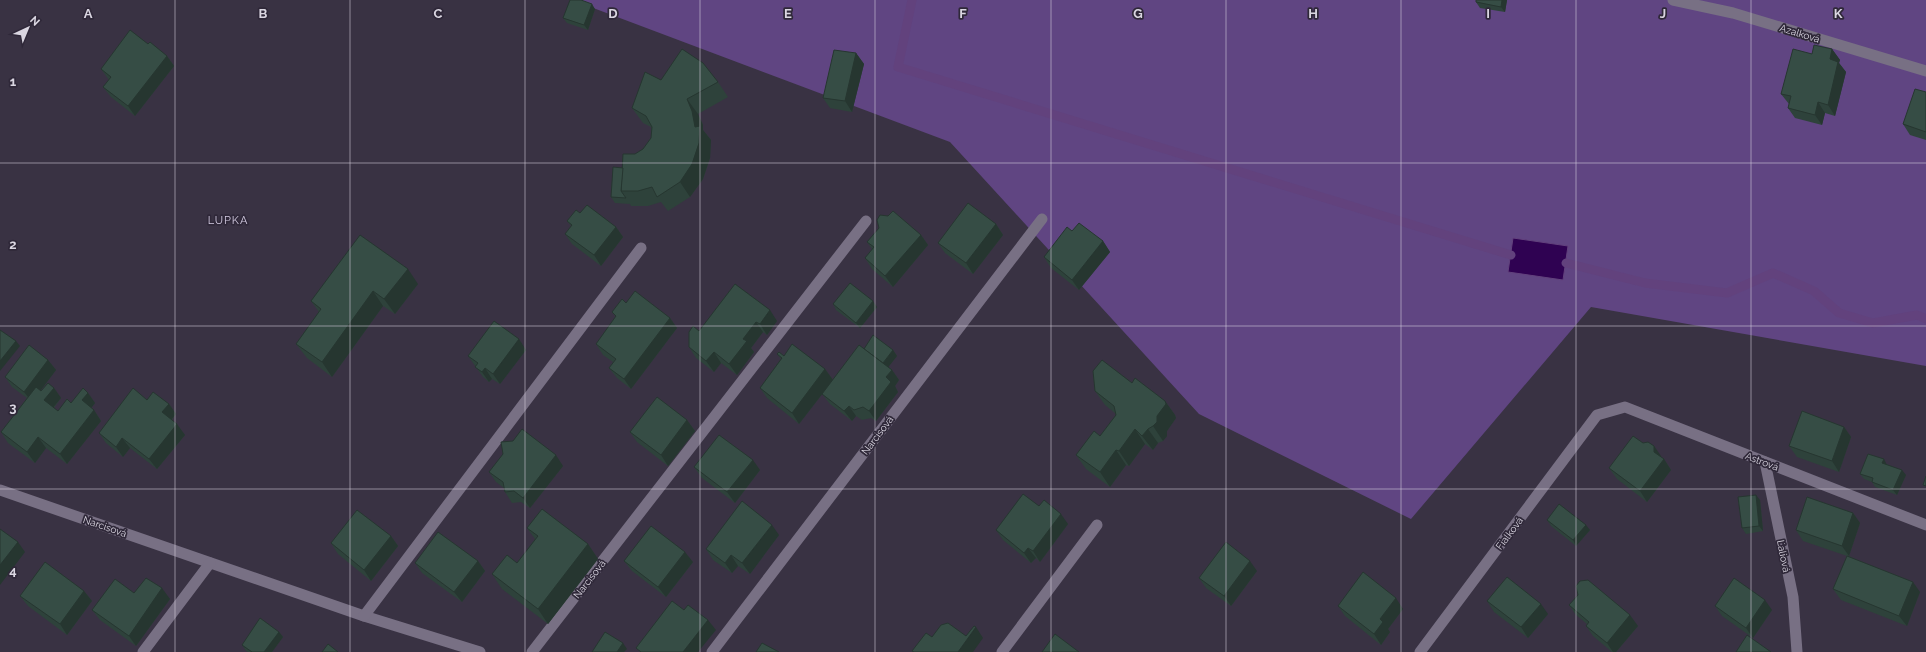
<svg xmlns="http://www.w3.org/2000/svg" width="1926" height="652" viewBox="0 0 1926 652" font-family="Raleway,sans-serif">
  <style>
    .green { fill: #604582 }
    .water { fill: #2f0252; stroke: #62427d }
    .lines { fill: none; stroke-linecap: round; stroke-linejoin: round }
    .stream { stroke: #62427d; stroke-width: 9 }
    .service { stroke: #787084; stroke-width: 11 }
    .minor { stroke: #787084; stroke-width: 11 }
    .wall { fill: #2e423b }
    .shaded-wall { fill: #263630 }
    .building { fill: #364d45; stroke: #263630 }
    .grid { fill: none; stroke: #dad6e1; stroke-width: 1; stroke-opacity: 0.55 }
    .labels { text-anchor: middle; stroke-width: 3.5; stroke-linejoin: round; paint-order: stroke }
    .street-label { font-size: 10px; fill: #dad6e1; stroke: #2f2839 }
    .neighbourhood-label { font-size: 11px; letter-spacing: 1px; fill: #d4cce2; stroke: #2f2839 }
    .grid-label { font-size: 13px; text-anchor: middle; font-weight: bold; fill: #dad6e1; stroke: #2f2839; stroke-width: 3.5; stroke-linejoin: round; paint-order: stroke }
  </style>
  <rect width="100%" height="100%" fill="#393243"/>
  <polygon class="green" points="572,0 1926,0 1926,366 1591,307 1411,519 1199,414 950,142"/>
  <polygon class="water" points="1513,238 1568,246 1563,280 1508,272"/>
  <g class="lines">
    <g class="stream">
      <polyline points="912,0 898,67 1511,255"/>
      <polyline points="1566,263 1645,283 1727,293 1773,273 1814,291 1839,313 1873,323 1917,315 1926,319"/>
    </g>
    <polyline class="service" points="1673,0 1733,13 1926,71"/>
    <g class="minor">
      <polyline points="1765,462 1793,597 1797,652"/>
      <polyline points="0,490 364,616 480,652"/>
      <polyline points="364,616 641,248"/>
      <polyline points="143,652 210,563"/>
      <polyline points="532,652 866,221"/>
      <polyline points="712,652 1042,219"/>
      <polyline points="1002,652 1097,525"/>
      <polyline points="1420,652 1597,415 1625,407 1926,525"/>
    </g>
  </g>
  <g class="wall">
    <polygon points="1476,0 1507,0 1505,12 1480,8 1476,2"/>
    <polygon points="595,9 588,30 567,23 563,18"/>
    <polygon points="148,44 167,56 174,66 135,116 111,97 103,87 109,80 101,69"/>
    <polygon points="1832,49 1840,60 1839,63 1846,72 1835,116 1825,113 1822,125 1795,118 1788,108 1789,104 1781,94 1812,54"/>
    <polygon points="856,53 864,64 852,112 830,108 823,98"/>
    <polygon points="718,82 728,97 698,114 703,125 703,130 711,140 710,158 703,179 690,197 668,211 661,202 648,206 631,206 630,204 615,203 611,197 623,168 635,154 643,149 651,138 651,127 643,123 632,108"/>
    <polygon points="1926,92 1926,140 1910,135 1903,124"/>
    <polygon points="567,221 616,227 623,237 601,266 572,244 565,234 571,226"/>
    <polygon points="996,224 1003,235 973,274 945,253 938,243"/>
    <polygon points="1072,231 1103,241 1110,252 1079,290 1051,268 1044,257"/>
    <polygon points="921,235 928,245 893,287 872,269 865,258 872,249 867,242"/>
    <polygon points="418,284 395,314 383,306 332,377 307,358 296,344 319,312 311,301"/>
    <polygon points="735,284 777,321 767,335 763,332 751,348 754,352 737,375 721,363 714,372 696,358 689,347 699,331"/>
    <polygon points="626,303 670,318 677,328 631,389 617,378 609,368 613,362 603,355 596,344 616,317 612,312"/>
    <polygon points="833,304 877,307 860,328 836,310"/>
    <polygon points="864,349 893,350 897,356 888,367 892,370 899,380 895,386 898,392 876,421 871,418 862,420 856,416 852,421 830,404 822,394"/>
    <polygon points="526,350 500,384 492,379 489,382 483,377 468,356"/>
    <polygon points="777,354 784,356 825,369 833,380 799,424 767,398 760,388 781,359"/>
    <polygon points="48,360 56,370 40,391 41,391 54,388 61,398 54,408 58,411 88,393 95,403 91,408 94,410 101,421 67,464 46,448 35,463 8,443 1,432 27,398 12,387 5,377"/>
    <polygon points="1132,383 1165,401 1175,415 1176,418 1167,431 1167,436 1163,441 1158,443 1153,450 1145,444 1129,466 1126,465 1110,487 1086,469 1076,455 1100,436 1116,415 1116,414 1105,405 1095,391"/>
    <polygon points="147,400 169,404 176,414 172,420 185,435 157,469 130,448 123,457 106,443 99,433"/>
    <polygon points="687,420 695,431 668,466 637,442 630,432"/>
    <polygon points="1844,427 1851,437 1839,472 1797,457 1789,446"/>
    <polygon points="1643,443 1654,446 1661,457 1664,459 1671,470 1647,502 1617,479 1609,468"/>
    <polygon points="1887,464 1906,475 1897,495 1875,487 1872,482 1864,479 1860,474"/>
    <polygon points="563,466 530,508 521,502 512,503 505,492 504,488 496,482 489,472"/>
    <polygon points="694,467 760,470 735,503 702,478"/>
    <polygon points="1760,500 1763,531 1746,534 1742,528"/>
    <polygon points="1039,506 1068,524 1040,562 1036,558 1031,563 1003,540 996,530"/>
    <polygon points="1853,513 1860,523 1849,556 1920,592 1907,626 1841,600 1833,589 1847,556 1803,541 1796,530"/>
    <polygon points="1547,520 1590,530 1576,546 1551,526"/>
    <polygon points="527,528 588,544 598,559 548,624 502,589 492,574 517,563 535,539"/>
    <polygon points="779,535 750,574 738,566 732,573 713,560 706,549"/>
    <polygon points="391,536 398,546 371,581 338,554 331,543"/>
    <polygon points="478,561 485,571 462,602 422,573 415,563"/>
    <polygon points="624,561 693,562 666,597 632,571"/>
    <polygon points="1257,571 1231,606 1206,588 1199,578"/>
    <polygon points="84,591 92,601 67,635 28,606 20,596"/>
    <polygon points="134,593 170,599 136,646 100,620 92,610"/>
    <polygon points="1487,601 1548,614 1528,638 1494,612"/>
    <polygon points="1569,605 1638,626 1616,652 1612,652 1593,636 1586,626 1587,624 1576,615"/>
    <polygon points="1338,606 1403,609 1388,629 1390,632 1381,645 1345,616"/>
    <polygon points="1715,606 1772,610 1753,638 1722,616"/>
    <polygon points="279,632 283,637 272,652 248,652 246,651 242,645"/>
  </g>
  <g class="shaded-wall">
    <polygon points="1502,0 1507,0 1505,12 1501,7"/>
    <polygon points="592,4 595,9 588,30 584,25"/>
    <polygon points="1832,49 1840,60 1839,63 1846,72 1835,116 1828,105 1830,59"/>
    <polygon points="856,53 864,64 852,112 845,101"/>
    <polygon points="167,56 174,66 135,116 128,106"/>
    <polygon points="687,99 698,114 703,125 703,130 711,140 710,158 703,179 690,197 680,182 695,127"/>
    <polygon points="1818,102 1825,113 1822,125 1815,115"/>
    <polygon points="996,224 1003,235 973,274 966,263"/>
    <polygon points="616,227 623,237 601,266 594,255"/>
    <polygon points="921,235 928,245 893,287 885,276"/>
    <polygon points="1103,241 1110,252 1079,290 1072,280"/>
    <polygon points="408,269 418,284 395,314 384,299"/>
    <polygon points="373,291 383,306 332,377 322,362"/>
    <polygon points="873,301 877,307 860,328 856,323"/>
    <polygon points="770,310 777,321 767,335 760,324"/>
    <polygon points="670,318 677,328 631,389 624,379"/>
    <polygon points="756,322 763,332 751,348 754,352 737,375 729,364 743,339"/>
    <polygon points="519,339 526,350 500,384 493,374"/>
    <polygon points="16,341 20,346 0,371 0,361"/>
    <polygon points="893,350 897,356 886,370 882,365"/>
    <polygon points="714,352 721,363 714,372 706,361"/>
    <polygon points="48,360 56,370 32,402 24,392"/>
    <polygon points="485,368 492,379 489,382 482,372"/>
    <polygon points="825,369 833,380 799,424 792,413"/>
    <polygon points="892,370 899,380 895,386 898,392 876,421 869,411 886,377"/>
    <polygon points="54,388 61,398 51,410 44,400"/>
    <polygon points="88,393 95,403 89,411 82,400"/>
    <polygon points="1165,401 1175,415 1176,418 1167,431 1167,436 1163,441 1153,426 1157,416"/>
    <polygon points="169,404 176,414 169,422 162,412"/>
    <polygon points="849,406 856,416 852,421 844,411"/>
    <polygon points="94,410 101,421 67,464 60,454"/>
    <polygon points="687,420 695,431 668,466 661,455"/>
    <polygon points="177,424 185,435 157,469 149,459"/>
    <polygon points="1844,427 1851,437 1839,472 1832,461"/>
    <polygon points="1135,429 1145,444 1129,466 1119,451"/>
    <polygon points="1148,429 1158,443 1153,450 1142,436"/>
    <polygon points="38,437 46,448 35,463 27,452"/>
    <polygon points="122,438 130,448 123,457 116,447"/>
    <polygon points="1654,446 1661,456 1661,462 1654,452"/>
    <polygon points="1116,450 1126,465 1110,487 1100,472"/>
    <polygon points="556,455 563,466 530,508 523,498"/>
    <polygon points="1664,459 1671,470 1647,502 1640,491"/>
    <polygon points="1884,459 1887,465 1882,463"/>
    <polygon points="753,460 760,470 735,503 727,492"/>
    <polygon points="1902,470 1906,475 1897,495 1893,490"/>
    <polygon points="1756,495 1760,500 1763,531 1759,526"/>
    <polygon points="1853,513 1860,523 1849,556 1842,546"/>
    <polygon points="1061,514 1068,524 1040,562 1033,551"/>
    <polygon points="772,525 779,535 750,574 742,563"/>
    <polygon points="1586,525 1590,530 1576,546 1573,540"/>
    <polygon points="391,536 398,546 371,581 364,570"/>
    <polygon points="18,542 25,552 0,585 0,565"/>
    <polygon points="588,544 598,559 548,624 538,609"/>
    <polygon points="1028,548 1036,558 1031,563 1024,553"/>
    <polygon points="685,552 693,562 666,597 658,587"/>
    <polygon points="731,555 738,566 732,573 725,563"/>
    <polygon points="478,561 485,571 462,602 454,592"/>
    <polygon points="1250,561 1257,571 1231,606 1224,596"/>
    <polygon points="1913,582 1920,592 1907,626 1899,616"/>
    <polygon points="162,588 170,599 136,646 129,636"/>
    <polygon points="84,591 92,601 67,635 60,624"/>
    <polygon points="1396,598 1403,609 1388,629 1390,632 1381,645 1374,634 1380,619"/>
    <polygon points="1765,600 1772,610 1753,638 1746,628"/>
    <polygon points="1541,604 1548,614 1528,638 1521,627"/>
    <polygon points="1630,615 1638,626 1616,652 1613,652 1607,643"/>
    <polygon points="708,620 716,630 698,652 683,652"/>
    <polygon points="976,627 983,638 973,652 958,652"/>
    <polygon points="279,632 283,637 272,652 264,652"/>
    <polygon points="623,643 627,649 624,652 617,652"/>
  </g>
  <g class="building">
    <polygon points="570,0 581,0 592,4 584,25 563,18"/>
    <polygon points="1476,0 1502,0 1501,7 1476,2"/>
    <polygon points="130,30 148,44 150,42 167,56 128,106 103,87 111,77 101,69"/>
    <polygon points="1814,45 1832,49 1830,59 1838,62 1828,105 1818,102 1815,115 1788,108 1791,96 1781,94 1793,49 1812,54"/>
    <polygon points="682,49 703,63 718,82 687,99 692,111 695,127 700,126 699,143 692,164 680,182 657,197 652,187 638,191 621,191 623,154 635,154 643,149 651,138 652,127 646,116 632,108 645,72 661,80"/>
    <polygon points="834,50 856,53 845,101 823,98"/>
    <polygon points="1915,89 1926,92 1926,132 1903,124"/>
    <polygon points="613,167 623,168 621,191 626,198 611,197"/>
    <polygon points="968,203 996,224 966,263 938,243"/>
    <polygon points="587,205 616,227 594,255 565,234 572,225 567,221 576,210 580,213"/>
    <polygon points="893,211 921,235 885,276 865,258 874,247 867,242 879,228 877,220 880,215 888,216"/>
    <polygon points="1079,223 1103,241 1072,280 1044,257 1067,227 1072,231"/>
    <polygon points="360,235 408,269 384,299 373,291 322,362 296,344 321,309 311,301"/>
    <polygon points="850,283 873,301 856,323 833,304"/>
    <polygon points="735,284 770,310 760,324 756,322 743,339 747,341 729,364 714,352 706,361 689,347 689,332 693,326 699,331"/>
    <polygon points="635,291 670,318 624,379 609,368 616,359 596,344 616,316 612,312 622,299 626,303"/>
    <polygon points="494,321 519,339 493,374 485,368 482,372 475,367 478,363 468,356"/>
    <polygon points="0,330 16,341 0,361"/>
    <polygon points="873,335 893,350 883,363 864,349"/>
    <polygon points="792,344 825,369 792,413 760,388 782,358 777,354 779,352 784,356"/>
    <polygon points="29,345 48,360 24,392 5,377"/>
    <polygon points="859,345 892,370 886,377 891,382 869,411 863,407 854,410 849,406 844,411 822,394"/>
    <polygon points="1102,360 1132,383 1135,378 1165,401 1166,404 1157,416 1157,422 1153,426 1148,429 1142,436 1135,429 1119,451 1116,450 1100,472 1076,455 1094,431 1100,436 1116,415 1114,406 1095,391 1093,371"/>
    <polygon points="48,383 54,388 44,400 58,411 67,399 71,403 83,388 88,393 82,400 94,410 60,454 38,437 27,452 1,432 36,387 41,391"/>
    <polygon points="133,388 147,400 153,392 169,404 162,412 177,424 149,459 122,438 116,447 99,433"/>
    <polygon points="657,397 687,420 661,455 630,432"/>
    <polygon points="1802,411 1844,427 1832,461 1789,446"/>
    <polygon points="522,429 556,455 523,498 514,491 505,492 503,482 489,472 503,454 501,442 513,441"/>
    <polygon points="719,435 753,460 727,492 694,467"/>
    <polygon points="1633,436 1643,443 1648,442 1654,446 1654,452 1664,459 1640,491 1609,468"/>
    <polygon points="1868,454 1884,459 1882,463 1902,470 1893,490 1872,482 1873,478 1860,474"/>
    <polygon points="1926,476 1926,486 1923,485"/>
    <polygon points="1023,494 1039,506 1044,500 1061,514 1033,551 1028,548 1024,553 996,530"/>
    <polygon points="1756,495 1759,526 1742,528 1738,497"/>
    <polygon points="1807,497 1853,513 1842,546 1796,530"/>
    <polygon points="742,501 772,525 742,563 731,555 725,563 706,549"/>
    <polygon points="1559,504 1586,525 1573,540 1547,520"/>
    <polygon points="542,509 588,544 538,609 492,574 507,555 517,563 538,536 527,528"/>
    <polygon points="357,510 391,536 364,570 331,543"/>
    <polygon points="651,526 685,552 658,587 624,561"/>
    <polygon points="0,529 18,542 0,565"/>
    <polygon points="438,532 478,561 454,592 415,563"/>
    <polygon points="1226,542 1250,561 1224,596 1199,578"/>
    <polygon points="1847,556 1913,582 1899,616 1833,589"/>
    <polygon points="45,562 84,591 60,624 20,596"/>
    <polygon points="1363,572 1396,598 1380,619 1383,622 1374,634 1338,606"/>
    <polygon points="1507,577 1541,604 1521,627 1487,601"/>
    <polygon points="146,578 162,588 129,636 92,610 115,579 134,593"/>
    <polygon points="1734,578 1765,600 1746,628 1715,606"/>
    <polygon points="1588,580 1630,615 1607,643 1586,626 1589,622 1569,605 1578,595 1576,586 1580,581"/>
    <polygon points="672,601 684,610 688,605 708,620 683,652 641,652 636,648"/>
    <polygon points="260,618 279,632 264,652 252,652 242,645"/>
    <polygon points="948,623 966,636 974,626 976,627 958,652 914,652 912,651 926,633 932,637 941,625"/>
    <polygon points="605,632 623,643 617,652 592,652"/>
    <polygon points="1055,634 1079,652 1042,652"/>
    <polygon points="1747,635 1771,652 1736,652"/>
    <polygon points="762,643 779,652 756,652"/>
    <polygon points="328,644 338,652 322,652"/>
  </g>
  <path class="grid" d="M175,0V652M350,0V652M525,0V652M700,0V652M875,0V652M1051,0V652M1226,0V652M1401,0V652M1576,0V652M1751,0V652M0,163H1926M0,326H1926M0,489H1926"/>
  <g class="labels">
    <g class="street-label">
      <text transform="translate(1800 33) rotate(17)" y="4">Azalková</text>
      <text transform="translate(877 435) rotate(-53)" y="4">Narcisová</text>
      <text transform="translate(1762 461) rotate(21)" y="4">Astrová</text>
      <text transform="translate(105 526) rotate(19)" y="4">Narcisová</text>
      <text transform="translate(1509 533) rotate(-53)" y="4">Fialková</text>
      <text transform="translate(1784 556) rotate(79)" y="4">Ľaliová</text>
      <text transform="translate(589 579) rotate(-52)" y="4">Narcisová</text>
    </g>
    <g class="neighbourhood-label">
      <text x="228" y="224">LUPKA</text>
    </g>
  </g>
  <g class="grid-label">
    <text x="88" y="18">A</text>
    <text x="263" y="18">B</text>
    <text x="438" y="18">C</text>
    <text x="613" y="18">D</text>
    <text x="788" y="18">E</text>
    <text x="963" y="18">F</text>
    <text x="1138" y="18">G</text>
    <text x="1313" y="18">H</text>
    <text x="1488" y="18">I</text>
    <text x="1663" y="18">J</text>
    <text x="1838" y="18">K</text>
    <text x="13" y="86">1</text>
    <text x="13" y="249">2</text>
    <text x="13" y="412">3</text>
    <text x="13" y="575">4</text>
  </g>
  <g transform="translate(28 28) rotate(44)" stroke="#2f2839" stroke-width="3" paint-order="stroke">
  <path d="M0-3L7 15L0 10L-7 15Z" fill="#dad6e1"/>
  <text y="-6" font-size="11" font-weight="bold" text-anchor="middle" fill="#dad6e1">N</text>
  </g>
</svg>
